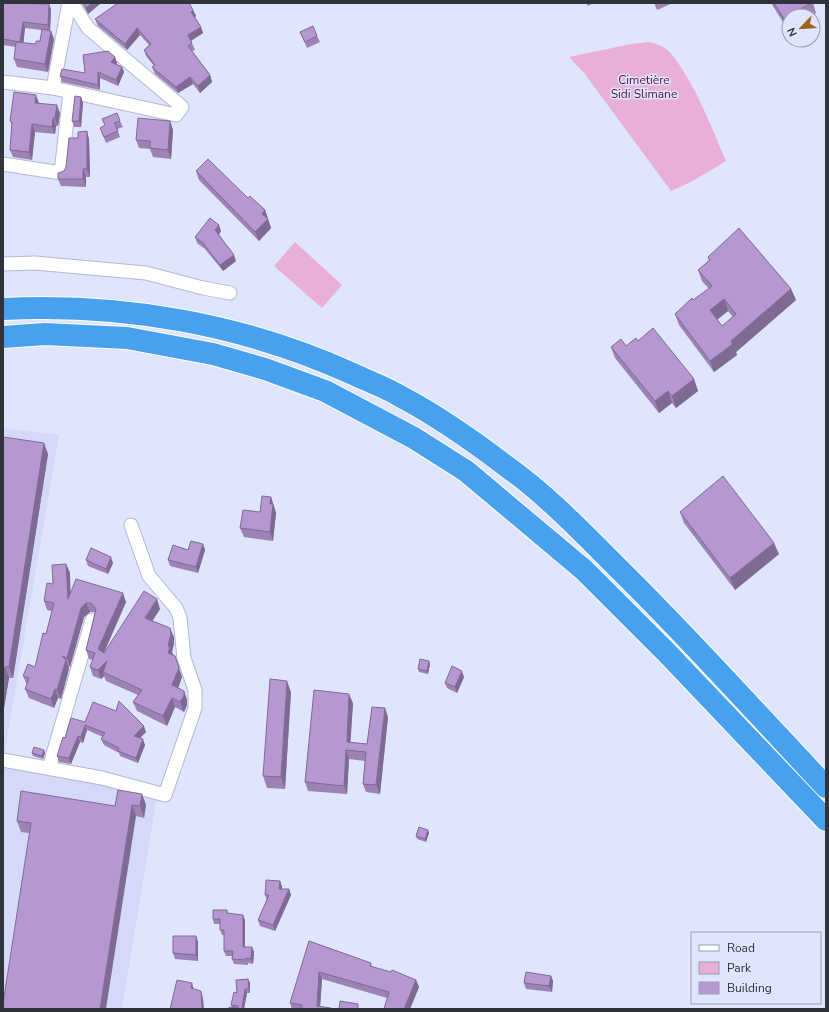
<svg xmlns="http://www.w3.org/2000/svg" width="829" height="1012" viewBox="0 0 829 1012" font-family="'Nunito Sans',sans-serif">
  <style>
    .built { fill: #d4d9f8 }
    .green { fill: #e8b0d7 }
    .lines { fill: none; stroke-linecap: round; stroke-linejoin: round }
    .street-casing { stroke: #b3b7cf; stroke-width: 15 }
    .highway-casing { stroke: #fff; stroke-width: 24 }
    .street { stroke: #fff; stroke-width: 13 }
    .highway { stroke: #48a1ef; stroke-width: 22 }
    .wall { fill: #9c82b5; fill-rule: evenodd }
    .shaded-wall { fill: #7f6a93 }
    .building { fill: #b597d2; stroke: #7f6a93; fill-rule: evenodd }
    .labels { text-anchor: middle; stroke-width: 3; stroke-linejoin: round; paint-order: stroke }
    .park-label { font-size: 12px; fill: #530e45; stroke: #e0e5fe }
  </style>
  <rect width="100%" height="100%" fill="#e0e5fe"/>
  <g class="built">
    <polygon points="3,428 59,435 3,762"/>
    <polygon points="3,765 158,790 122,1009 3,1009"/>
  </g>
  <g class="green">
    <path d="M649,42C658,44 668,48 673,56C695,84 712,128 726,161L691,182L671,191L584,73L569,57L631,44Z"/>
    <polygon points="295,242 342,285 322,308 274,266"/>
  </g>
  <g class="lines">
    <defs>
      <g id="street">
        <polyline points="3,82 53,88 176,115 182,107 88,28 72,3"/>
        <polyline points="53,88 69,3"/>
        <polyline points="3,164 61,173 70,92"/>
        <polyline points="3,264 35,263 146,273 203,288 230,293"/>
        <polyline points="3,760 102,778 165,795 195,708 195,690 184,658 180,618 176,608 149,576 131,525"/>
        <polyline points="49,768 92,620"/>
      </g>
      <g id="highway">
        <path d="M3,309C123,303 243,324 353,374C368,381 384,387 398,395C436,415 472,440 506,466C548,496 584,534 620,570C691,640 758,715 826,787"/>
        <polyline points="3,337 45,334 127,338 213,354 265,369 325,391 414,438 466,471 584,570 666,652 826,820"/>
      </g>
    </defs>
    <use href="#street" class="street-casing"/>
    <use href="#highway" class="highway-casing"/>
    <use href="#street" class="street"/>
    <use href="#highway" class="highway"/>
  </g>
  <g class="wall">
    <path d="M3,3H42L51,9L50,31L54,39L48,72L17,67L14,59L16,47L3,45ZM25,28L42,30L40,41L36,44L23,43Z"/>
    <polygon points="82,3 101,3 88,14"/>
    <polygon points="586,3 593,3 588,6"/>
    <polygon points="654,3 673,3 657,10"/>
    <polygon points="771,3 813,3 816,13 811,16 789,16 789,29 788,30"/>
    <polygon points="193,10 196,16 195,17 201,27 203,33 191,41 195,50 192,51 210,75 212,82 200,93 193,84 178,93 155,74 152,67 154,66 146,56 144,50 149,45 140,35 127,50 98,26 95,19"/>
    <polygon points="300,32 317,36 320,42 307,48"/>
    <polygon points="115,57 117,63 116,64 122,67 124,72 118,86 100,78 100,90 62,82 60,76 85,73"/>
    <polygon points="81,97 83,103 81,127 74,127 72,121"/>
    <polygon points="39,103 60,113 58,126 56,126 55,134 35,132 32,160 13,157 10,150 12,125 10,121"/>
    <polygon points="102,119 120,121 123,127 117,129 120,137 106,143 100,128 105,126"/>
    <polygon points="170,121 173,130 171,159 153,157 150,149 139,148 136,140"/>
    <polygon points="89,139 90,177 86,177 86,187 61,186 58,179"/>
    <polygon points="196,171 248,198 265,210 271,228 259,241 199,180"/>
    <polygon points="221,231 219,234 236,261 223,271 205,249 197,243 195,237"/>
    <path d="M708,257L791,289L796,300L736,352L737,355L714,372L679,325L675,314L709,289L702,281L698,270L709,260ZM728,311L733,317L722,326L717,320Z"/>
    <polygon points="638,341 694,379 698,391 676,408 672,403 659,413 615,358 611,347 626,346"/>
    <polygon points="3,437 48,454 13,678 9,678 3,714"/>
    <polygon points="271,497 276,513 273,541 244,537 240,528 260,512"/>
    <polygon points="680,512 779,554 735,590 684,523"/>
    <polygon points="203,544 205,550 198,573 170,566 168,560 188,550"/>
    <polygon points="86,560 113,563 108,574 88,566"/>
    <polygon points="66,564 70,573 70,592 126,602 104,653 160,609 152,621 174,637 174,643 172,652 182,677 178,688 184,691 187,700 187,705 184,712 175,707 167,726 137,711 133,702 138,695 106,681 104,676 101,679 93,676 90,667 93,660 89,659 86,650 95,613 95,612 90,612 84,617 70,667 69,666 69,669 61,699 58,698 54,708 29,698 25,689 27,685 23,676 35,667 46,634 52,611 47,610 44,601 53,584"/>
    <polygon points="429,661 430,664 428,674 419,672 418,669"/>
    <polygon points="464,677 457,693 447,688 445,683"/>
    <polygon points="291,692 285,789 267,788 263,776"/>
    <polygon points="353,703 350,742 367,744 388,717 380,794 366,792 363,784 365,761 349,759 347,794 308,791 305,782"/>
    <polygon points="85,722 146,732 140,738 145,745 138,763 120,756 119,753 104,745 101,739 103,737 87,730 83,743 80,742 71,764 59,762 57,756 65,738"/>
    <polygon points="44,750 45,753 43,759 33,756 32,753"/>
    <polygon points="118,790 146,805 144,818 136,816 29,833 21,832 17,821 115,806"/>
    <polygon points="428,830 429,833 426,842 417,839 416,836"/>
    <polygon points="280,881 282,887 282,889 289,889 291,895 275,931 260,926 258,920 267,900 265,895"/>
    <polygon points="227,910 228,913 245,920 245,947 252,947 254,952 253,964 248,963 248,965 234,964 232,959 232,956 226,956 224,951 224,935 222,935 220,930 220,924 214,924 213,919"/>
    <polygon points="196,936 198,942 198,961 175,959 173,953"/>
    <polygon points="309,941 371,963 372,967 416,980 419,987 410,1009 384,1009 387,998 322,979 320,1006 331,1009 292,1009 290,1003"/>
    <polygon points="551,976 553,981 552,992 526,989 524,983"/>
    <polygon points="248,979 250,983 250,993 247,993 244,1009 232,1008 231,1005"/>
  </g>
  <g class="shaded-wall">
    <polygon points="92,3 101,3 88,14 86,8"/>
    <polygon points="49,4 51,9 50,31 48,25"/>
    <polygon points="193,10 196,16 194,18 191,12"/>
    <polygon points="23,22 25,28 23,48 20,42"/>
    <polygon points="201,27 203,33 190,41 188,35"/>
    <polygon points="137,28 140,35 127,50 125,44"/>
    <polygon points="51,31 54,39 48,72 45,64"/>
    <polygon points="115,57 117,63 113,68 111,62"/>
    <polygon points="122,67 124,72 118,86 116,80"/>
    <polygon points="98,72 100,78 100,90 98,85"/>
    <polygon points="210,75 212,82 200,93 198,86"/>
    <polygon points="190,77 193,84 178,93 176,87"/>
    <polygon points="36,95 39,103 35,103"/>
    <polygon points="81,97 83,103 81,127 79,121"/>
    <polygon points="57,105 60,113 58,126 55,118"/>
    <polygon points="53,118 56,126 55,134 52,127"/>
    <polygon points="170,121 173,130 171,159 168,150"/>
    <polygon points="32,124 35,132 32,160 29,152"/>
    <polygon points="87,131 89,139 90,177 87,169"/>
    <polygon points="83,169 86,177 86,187 83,179"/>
    <polygon points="265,210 271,228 259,241 255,232 262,214"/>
    <polygon points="219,225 221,231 218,236 215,230"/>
    <polygon points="234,255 236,261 223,271 220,265"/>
    <polygon points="791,289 796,300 736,352 737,355 714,372 710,361 731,341"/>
    <polygon points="724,299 728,311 714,322 710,310"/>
    <polygon points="694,379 698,391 676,408 672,396"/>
    <polygon points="668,391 672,403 659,413 655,401"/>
    <polygon points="44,443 48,454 13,678 9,667"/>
    <polygon points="271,497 276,513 273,541 270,532 270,504"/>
    <polygon points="774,543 779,554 735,590 730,578"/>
    <polygon points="203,544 205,550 198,573 196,567"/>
    <polygon points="111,557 113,563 108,574 106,569"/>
    <polygon points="66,564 70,573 71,608 68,599"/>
    <polygon points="123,593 126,602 101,659 98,649"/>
    <polygon points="157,599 160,609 148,628 145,618"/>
    <polygon points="86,603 90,612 84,617 70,667 67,658 81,608"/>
    <polygon points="170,628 174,637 174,643 172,652 174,656 168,653 168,646"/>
    <polygon points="175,656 182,677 176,694 172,685"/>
    <polygon points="66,660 69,669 61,699 57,690"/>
    <polygon points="107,661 103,672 104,676 101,679 98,670"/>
    <polygon points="429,661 430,664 428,674 427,671"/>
    <polygon points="5,667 9,678 3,714 3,677"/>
    <polygon points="462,671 464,677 457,693 455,687"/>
    <polygon points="287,681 291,692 285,789 281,777"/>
    <polygon points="55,689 58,698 54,708 51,699"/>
    <polygon points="184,691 187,700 187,705 184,712 180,702"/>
    <polygon points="349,694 353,703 350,751 347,742"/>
    <polygon points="172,698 175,707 167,726 163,716"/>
    <polygon points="385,708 388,717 380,794 376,785"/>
    <polygon points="85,725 87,730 83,743 81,737"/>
    <polygon points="144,726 146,732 136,742 134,736"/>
    <polygon points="78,736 80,742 71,764 69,758"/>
    <polygon points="143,739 145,745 138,763 136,758"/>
    <polygon points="44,750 45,753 43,759 42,756"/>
    <polygon points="346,750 349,759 347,794 344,786"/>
    <polygon points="142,794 146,805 144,818 140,806"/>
    <polygon points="132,805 136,816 106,1009 100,1009"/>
    <polygon points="428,830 429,833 426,842 425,839"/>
    <polygon points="280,881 282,887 281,894 279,889"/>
    <polygon points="289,889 291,895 275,931 273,925"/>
    <polygon points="243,915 245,920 245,952 243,947"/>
    <polygon points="196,936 198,942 198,961 196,955"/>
    <polygon points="252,947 254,952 253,964 251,959"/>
    <polygon points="319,972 322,979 320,1009 317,1006"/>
    <polygon points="551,976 553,981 552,992 549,986"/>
    <polygon points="248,979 250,983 250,993 249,989"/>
    <polygon points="416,980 419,987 410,1009 404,1009"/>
    <polygon points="192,983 194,990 191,988"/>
    <polygon points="245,989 247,993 244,1009 242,1009"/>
    <polygon points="201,991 203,998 204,1009 202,1009"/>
  </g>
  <g class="building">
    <polygon points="3,3 49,4 48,25 23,22 20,42 3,39"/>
    <polygon points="83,3 92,3 86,8"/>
    <polygon points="118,3 189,3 193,10 191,12 201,27 188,35 192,43 188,46 210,75 198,86 190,77 176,87 152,67 155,65 144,50 151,44 137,28 125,44 95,19"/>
    <polygon points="774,3 811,3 784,19"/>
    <polygon points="313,26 317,36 305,42 300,32"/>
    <polygon points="42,29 51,31 45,64 14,59 16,42 36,44 36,41 40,41"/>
    <polygon points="108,51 115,57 111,62 122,67 116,80 98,72 98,85 60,76 62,69 85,73 83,55"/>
    <polygon points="14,92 36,95 35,103 57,105 55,118 53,118 52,127 32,124 29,152 10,150 12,122 10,121"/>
    <polygon points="75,96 81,97 79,121 72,121"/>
    <polygon points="117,113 120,121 114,123 118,131 104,137 100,128 105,125 102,119"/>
    <polygon points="138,118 170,121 168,150 150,148 150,141 136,140"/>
    <polygon points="87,131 87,169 83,169 83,179 58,179 58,173 64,171 66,167 69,138 78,138 78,132"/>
    <polygon points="208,159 248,198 250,196 265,210 262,214 268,219 255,232 196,171"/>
    <polygon points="210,218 219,225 215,230 234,255 220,265 203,243 195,237"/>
    <path d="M739,228L791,289L731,341L733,344L710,361L675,314L692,298L693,300L712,286L698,270L710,260L708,257ZM724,299L736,314L722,326L710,310Z"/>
    <polygon points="653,328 694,379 672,396 668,391 655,401 611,347 621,339 626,346 636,338 638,341"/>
    <polygon points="3,437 44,443 9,667 5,667 3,677"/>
    <polygon points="723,476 774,543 730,578 680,512"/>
    <polygon points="262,496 271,497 270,504 273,504 270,532 240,528 243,510 260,512"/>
    <polygon points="191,541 203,544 196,567 168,560 173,545 188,550"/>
    <polygon points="91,548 111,557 106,569 86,560"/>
    <polygon points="66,564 68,599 76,579 123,593 98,649 104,653 144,591 157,599 145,618 170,628 171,634 168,646 170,647 168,653 175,656 179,668 172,685 184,691 184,696 180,702 172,698 163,716 133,702 142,690 103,672 107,661 98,670 90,667 95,653 86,650 96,609 91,603 86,603 81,608 67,658 62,656 66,660 57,690 55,689 51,699 25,689 29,678 23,676 28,664 35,667 43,633 46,634 54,603 44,601 47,583 53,584 52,565"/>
    <polygon points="420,659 429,661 427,671 418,669"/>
    <polygon points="452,666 462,671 455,687 445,683"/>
    <polygon points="270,679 287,681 281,777 263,776"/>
    <polygon points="314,690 349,694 347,742 367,744 372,707 385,708 376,785 363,784 366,752 346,750 344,786 305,782"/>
    <polygon points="119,701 144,726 134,736 143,739 136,758 118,751 119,748 101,739 105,733 85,725 81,737 78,736 69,758 57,756 63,737 65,738 71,718 85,722 93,702 116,711"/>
    <polygon points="34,747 44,750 42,756 32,753"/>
    <polygon points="118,790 142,794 140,806 132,805 100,1009 3,1009 3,1004 31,823 17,821 21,791 115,806"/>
    <polygon points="419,827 428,830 425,839 416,836"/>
    <polygon points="266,880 280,881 279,889 289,889 273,925 258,920 269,895 265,895"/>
    <polygon points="213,910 227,910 227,913 243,915 243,947 252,947 251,959 246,958 246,960 232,959 233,951 224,951 224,930 220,930 220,919 213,919"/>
    <polygon points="173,936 196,936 196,955 173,953"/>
    <polygon points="309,941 371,963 370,966 391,972 392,970 416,980 404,1009 384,1009 389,992 319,972 317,1006 331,1008 331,1009 301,1009 302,1005 290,1003"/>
    <polygon points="526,972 551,976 549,986 524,983"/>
    <polygon points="248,979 249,989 245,989 242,1009 229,1009 229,1007 238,1008 238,1006 231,1005 234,992 237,993 236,980"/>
    <polygon points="177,980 192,983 191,988 201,991 202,1009 170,1009"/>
    <polygon points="340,1001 358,1004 358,1009 339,1009"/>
  </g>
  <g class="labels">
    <g class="park-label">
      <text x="644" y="84">Cimetière<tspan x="644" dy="14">Sidi Slimane</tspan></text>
    </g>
  </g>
  <rect width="829" height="1012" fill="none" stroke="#30323c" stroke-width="8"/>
  <rect x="691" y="932" width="130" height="72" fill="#e0e5fe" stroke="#9a9db0"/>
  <rect x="699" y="945" width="20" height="6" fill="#ffffff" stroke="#9a9db0"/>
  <text x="727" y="952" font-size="12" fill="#30323c">Road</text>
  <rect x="699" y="962" width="20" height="12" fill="#e8b0d7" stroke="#9a9db0"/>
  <text x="727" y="972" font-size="12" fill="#30323c">Park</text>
  <rect x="699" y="982" width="20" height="12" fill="#b597d2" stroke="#9a9db0"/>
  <text x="727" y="992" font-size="12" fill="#30323c">Building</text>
  <g transform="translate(801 28) rotate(245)"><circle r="19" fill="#e0e5fe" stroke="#9a9db0"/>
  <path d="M0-3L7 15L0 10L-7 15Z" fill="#9c6420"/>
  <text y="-6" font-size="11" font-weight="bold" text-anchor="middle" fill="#30323c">N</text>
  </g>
</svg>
